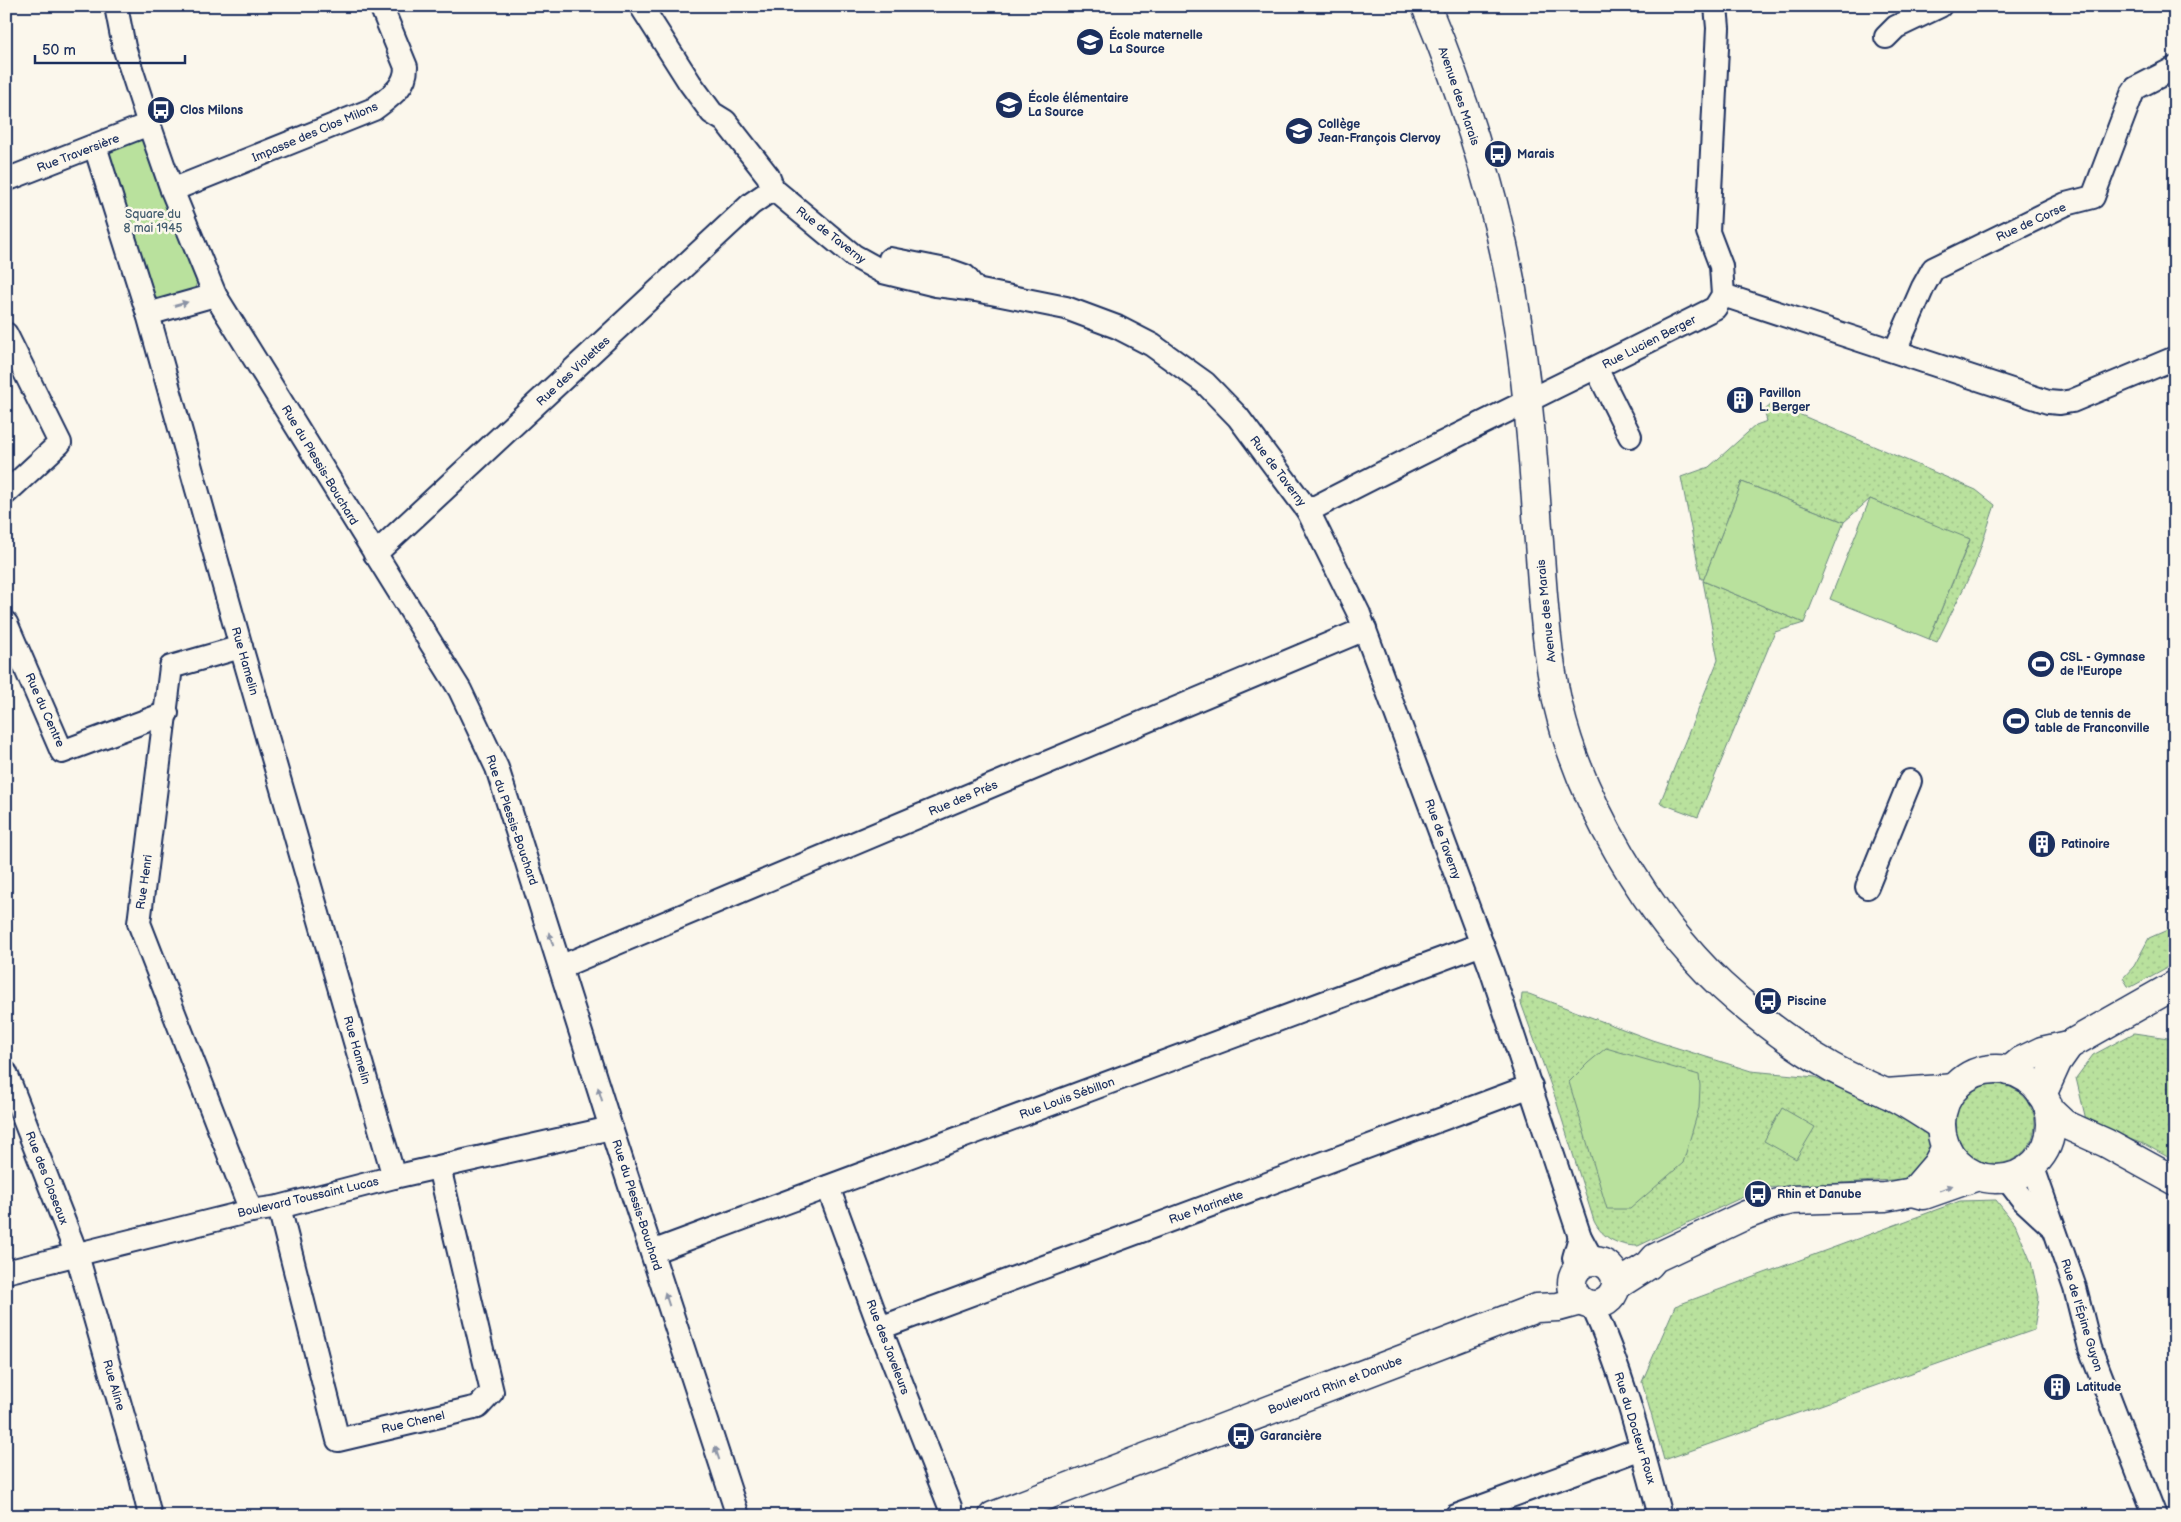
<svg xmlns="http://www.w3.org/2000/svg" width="2181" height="1522" viewBox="0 0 2181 1522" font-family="'Balsamiq Sans',sans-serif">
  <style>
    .grass { fill: url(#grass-dots); stroke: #6a887e }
    .green { fill: #b9e19d; stroke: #6a887e }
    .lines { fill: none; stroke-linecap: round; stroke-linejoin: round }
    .street-casing { stroke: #1b2f5e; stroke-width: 26 }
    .secondary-casing { stroke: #1b2f5e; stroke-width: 31 }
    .street { stroke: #fbf7ec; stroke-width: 22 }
    .secondary { stroke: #fbf7ec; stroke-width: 28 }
    .oneway { fill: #8b93a5 }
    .labels { text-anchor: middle; stroke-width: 5; stroke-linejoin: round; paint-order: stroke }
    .poi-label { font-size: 12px; font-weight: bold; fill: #1b2f5e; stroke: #fbf7ec; text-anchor: start }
    .street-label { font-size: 12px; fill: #1b2f5e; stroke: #fbf7ec }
    .park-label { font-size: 12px; fill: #425c6e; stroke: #fbf7ec }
  </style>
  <defs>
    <pattern id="grass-dots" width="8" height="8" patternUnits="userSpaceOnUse" patternTransform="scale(1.25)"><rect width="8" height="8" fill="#b9e19d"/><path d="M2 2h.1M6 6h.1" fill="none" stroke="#9ec18a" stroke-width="1.8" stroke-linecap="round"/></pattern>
  </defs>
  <rect width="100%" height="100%" fill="#fbf7ec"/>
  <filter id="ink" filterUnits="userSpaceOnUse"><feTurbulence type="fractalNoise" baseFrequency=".02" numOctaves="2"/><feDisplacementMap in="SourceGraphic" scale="10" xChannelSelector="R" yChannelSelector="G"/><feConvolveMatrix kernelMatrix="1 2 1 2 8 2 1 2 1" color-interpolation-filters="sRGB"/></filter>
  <g filter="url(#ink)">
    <g class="grass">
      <polygon points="1773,403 1976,490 1995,505 1974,567 1937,642 1929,639 1970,540 1870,499 1844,522 1742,482 1704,579 1701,579 1681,477 1709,467 1756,425 1767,421 1764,411"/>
      <polygon points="1703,581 1804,623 1775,632 1698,817 1660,803 1718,660"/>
      <polygon points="2175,922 2175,963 2131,987 2128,986 2123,978 2134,966 2149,938 2172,928"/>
      <path d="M1522,994H1529L1652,1040L1751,1071L1815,1077L1925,1126L1931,1150L1908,1179L1762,1188L1638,1246C1619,1246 1602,1238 1594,1221L1555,1097L1521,1003Z"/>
      <polygon points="2134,1033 2175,1039 2175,1161 2146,1145 2087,1124 2076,1078 2093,1055"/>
      <circle cx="1995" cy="1124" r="40"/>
      <polygon points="1996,1200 2015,1224 2031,1262 2039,1297 2034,1330 1664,1460 1642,1382 1675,1306 1960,1201"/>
    </g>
    <g class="green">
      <polygon points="135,139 145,141 197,282 194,291 155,303 108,156 114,147"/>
      <polygon points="1742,482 1844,522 1804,623 1703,581"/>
      <polygon points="1870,499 1970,539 1929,639 1830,599"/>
      <polygon points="1606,1048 1699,1075 1700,1086 1699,1108 1683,1163 1630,1209 1607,1209 1569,1082 1588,1063"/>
      <polygon points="1782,1108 1815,1127 1796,1159 1764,1141"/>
    </g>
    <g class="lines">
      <defs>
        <g id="street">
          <polyline points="116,6 124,47 149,124 172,190 215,295 460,690 497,768 611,1128 738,1516"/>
          <polyline points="641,6 690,83 712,113 725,121 768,176 773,189 854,256 883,272 936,285 976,290 1066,308 1117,327 1152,345 1205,383 1238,417 1308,511 1359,614 1491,969 1580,1237 1593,1261"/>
          <polyline points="1886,37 1896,27 1940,6"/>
          <polyline points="95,146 148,314 241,647 394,1177"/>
          <polyline points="6,180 149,124"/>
          <path d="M172,190L374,109C389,97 406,88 406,67L381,6"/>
          <polyline points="890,259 951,271 965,276 976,290"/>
          <polyline points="1723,295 2048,402 2060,403 2072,401 2175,358"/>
          <polyline points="148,314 215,295"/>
          <polyline points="6,334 60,443 6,493"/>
          <polyline points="1895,351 1923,287 1933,269 2066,204 2093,197 2132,94 2136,88 2175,68"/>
          <polyline points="1596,368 1630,436"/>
          <path d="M1308,511C1442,441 1579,377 1715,308L1723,295L1721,266L1708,232L1718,28L1716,6"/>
          <polyline points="375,554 751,204 773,189"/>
          <polyline points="6,623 62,752 167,713"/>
          <polyline points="241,647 171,667 139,923 251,1211"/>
          <polyline points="1867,887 1910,781"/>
          <polyline points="560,967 1365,629"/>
          <polyline points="6,1073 77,1255 141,1478 150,1516"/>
          <polyline points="2032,1165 2075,1288 2090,1348 2155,1516"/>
          <polyline points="2006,1178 2023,1200 2050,1225"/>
          <polyline points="828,1187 880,1328 950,1507"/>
          <polyline points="279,1207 338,1440 478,1407 492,1392 439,1167"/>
          <polyline points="652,1252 1482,944"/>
          <polyline points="1577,1268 1574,1258 1580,1237"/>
          <polyline points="6,1272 251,1211 279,1207 394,1177 611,1128"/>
          <path d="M1592,1305C1623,1372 1641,1445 1660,1516"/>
          <polyline points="880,1328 1531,1086"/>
          <polyline points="1456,1516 1642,1448"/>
        </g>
        <g id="secondary">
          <path d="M1426,6C1469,109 1502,216 1518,327C1529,398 1534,470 1539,542C1543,596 1546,651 1558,705C1581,803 1648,916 1721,985C1755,1016 1791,1044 1831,1067C1850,1078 1871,1086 1890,1095C1908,1104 1924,1115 1941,1126"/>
          <circle cx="1996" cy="1124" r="55"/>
          <polyline points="2009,1071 2021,1061 2042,1051 2069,1045 2175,985"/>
          <polyline points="1886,1093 1955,1088"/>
          <polyline points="2042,1095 2057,1062 2069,1045"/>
          <polyline points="2049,1110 2064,1124 2106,1143 2175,1181"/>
          <polyline points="1913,1192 1937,1164 1946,1147"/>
          <circle cx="1594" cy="1283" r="22"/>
          <polyline points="1616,1286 1649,1265 1655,1258 1746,1215 1775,1204 1792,1200 1885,1197 1913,1192 1924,1195 1978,1176"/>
          <polyline points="993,1516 1536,1308 1558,1307 1580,1301"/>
        </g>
      </defs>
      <use href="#street" class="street-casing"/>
      <use href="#secondary" class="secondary-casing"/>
      <use href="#street" class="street"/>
      <use href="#secondary" class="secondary"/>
    </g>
    <defs><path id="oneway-solid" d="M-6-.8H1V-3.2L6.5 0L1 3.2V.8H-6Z" transform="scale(1.25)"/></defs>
    <g class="oneway">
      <use href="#oneway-solid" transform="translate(181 304) rotate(-16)"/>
      <use href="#oneway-solid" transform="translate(551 939) rotate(-108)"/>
      <use href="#oneway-solid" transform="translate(600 1094) rotate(-107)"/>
      <use href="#oneway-solid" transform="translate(1946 1188) rotate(-21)"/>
      <use href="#oneway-solid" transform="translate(667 1299) rotate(-108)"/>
      <use href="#oneway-solid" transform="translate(717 1453) rotate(-108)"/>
    </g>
  </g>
  <defs>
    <symbol id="school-disc" viewBox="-11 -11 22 22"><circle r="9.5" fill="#1b2f5e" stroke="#fbf7ec"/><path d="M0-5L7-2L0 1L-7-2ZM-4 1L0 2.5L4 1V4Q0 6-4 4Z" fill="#fff"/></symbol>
    <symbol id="bus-disc" viewBox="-11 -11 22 22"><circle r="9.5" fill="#1b2f5e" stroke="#fbf7ec"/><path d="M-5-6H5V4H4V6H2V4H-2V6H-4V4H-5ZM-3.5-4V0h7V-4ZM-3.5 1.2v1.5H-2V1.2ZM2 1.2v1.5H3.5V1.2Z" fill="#fff"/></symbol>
    <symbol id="building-disc" viewBox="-11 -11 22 22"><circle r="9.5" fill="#1b2f5e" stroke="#fbf7ec"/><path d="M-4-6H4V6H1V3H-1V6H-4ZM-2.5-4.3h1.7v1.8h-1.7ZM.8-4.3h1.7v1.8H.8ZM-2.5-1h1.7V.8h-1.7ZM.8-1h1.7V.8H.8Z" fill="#fff"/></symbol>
    <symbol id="stadium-disc" viewBox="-11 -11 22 22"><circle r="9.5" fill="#1b2f5e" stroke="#fbf7ec"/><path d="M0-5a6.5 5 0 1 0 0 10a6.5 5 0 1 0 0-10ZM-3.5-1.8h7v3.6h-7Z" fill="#fff"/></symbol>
  </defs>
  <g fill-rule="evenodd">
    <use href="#school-disc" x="1074" y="26" width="32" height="32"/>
    <use href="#school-disc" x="993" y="89" width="32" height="32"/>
    <use href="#bus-disc" x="145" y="94" width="32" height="32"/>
    <use href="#school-disc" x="1283" y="115" width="32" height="32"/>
    <use href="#bus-disc" x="1482" y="138" width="32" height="32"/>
    <use href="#building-disc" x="1724" y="384" width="32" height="32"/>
    <use href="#stadium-disc" x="2025" y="648" width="32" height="32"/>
    <use href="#stadium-disc" x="2000" y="705" width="32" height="32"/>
    <use href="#building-disc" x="2026" y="828" width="32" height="32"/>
    <use href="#bus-disc" x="1752" y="985" width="32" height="32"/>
    <use href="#bus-disc" x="1742" y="1178" width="32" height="32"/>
    <use href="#building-disc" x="2041" y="1371" width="32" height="32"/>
    <use href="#bus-disc" x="1225" y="1420" width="32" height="32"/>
  </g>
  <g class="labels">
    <g class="poi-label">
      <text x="1109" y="39">École maternelle<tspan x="1109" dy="14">La Source</tspan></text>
      <text x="1028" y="102">École élémentaire<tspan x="1028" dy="14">La Source</tspan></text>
      <text x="180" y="114">Clos Milons</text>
      <text x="1318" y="128">Collège<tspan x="1318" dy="14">Jean-François Clervoy</tspan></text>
      <text x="1517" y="158">Marais</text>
      <text x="1759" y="397">Pavillon<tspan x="1759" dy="14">L. Berger</tspan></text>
      <text x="2060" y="661">CSL - Gymnase<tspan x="2060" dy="14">de l'Europe</tspan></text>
      <text x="2035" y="718">Club de tennis de<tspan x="2035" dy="14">table de Franconville</tspan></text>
      <text x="2061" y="848">Patinoire</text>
      <text x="1787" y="1005">Piscine</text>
      <text x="1777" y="1198">Rhin et Danube</text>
      <text x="2076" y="1391">Latitude</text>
      <text x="1260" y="1440">Garancière</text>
    </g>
    <g class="street-label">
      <text transform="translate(1459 96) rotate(71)" y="4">Avenue des Marais</text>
      <text transform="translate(315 132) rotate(-23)" y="4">Impasse des Clos Milons</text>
      <text transform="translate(78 153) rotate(-21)" y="4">Rue Traversière</text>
      <text transform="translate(2031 222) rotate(-25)" y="4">Rue de Corse</text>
      <text transform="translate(831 235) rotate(38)" y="4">Rue de Taverny</text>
      <text transform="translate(1649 342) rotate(-27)" y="4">Rue Lucien Berger</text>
      <text transform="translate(573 371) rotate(-43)" y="4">Rue des Violettes</text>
      <text transform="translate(320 465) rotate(59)" y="4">Rue du Plessis-Bouchard</text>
      <text transform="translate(1278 471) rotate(53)" y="4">Rue de Taverny</text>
      <text transform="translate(1546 611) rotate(-96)" y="4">Avenue des Marais</text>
      <text transform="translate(245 661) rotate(74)" y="4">Rue Hamelin</text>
      <text transform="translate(45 710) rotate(66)" y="4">Rue du Centre</text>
      <text transform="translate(963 798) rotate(-23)" y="4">Rue des Prés</text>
      <text transform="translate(512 820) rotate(71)" y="4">Rue du Plessis-Bouchard</text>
      <text transform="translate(1443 839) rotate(70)" y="4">Rue de Taverny</text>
      <text transform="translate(144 882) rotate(-82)" y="4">Rue Henri</text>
      <text transform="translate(357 1050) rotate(74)" y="4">Rue Hamelin</text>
      <text transform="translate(1067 1098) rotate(-20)" y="4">Rue Louis Sébillon</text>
      <text transform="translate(47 1178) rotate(69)" y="4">Rue des Closeaux</text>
      <text transform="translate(308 1197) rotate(-13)" y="4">Boulevard Toussaint Lucas</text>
      <text transform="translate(637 1205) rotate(72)" y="4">Rue du Plessis-Bouchard</text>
      <text transform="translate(1206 1207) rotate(-20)" y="4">Rue Marinette</text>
      <text transform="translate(2082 1315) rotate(73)" y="4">Rue de l'Épine Guyon</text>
      <text transform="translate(888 1347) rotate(69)" y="4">Rue des Javeleurs</text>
      <text transform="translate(114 1385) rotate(74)" y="4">Rue Aline</text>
      <text transform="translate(1335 1385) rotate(-21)" y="4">Boulevard Rhin et Danube</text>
      <text transform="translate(413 1422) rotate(-13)" y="4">Rue Chenel</text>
      <text transform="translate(1635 1428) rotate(73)" y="4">Rue du Docteur Roux</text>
    </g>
    <g class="park-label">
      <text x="153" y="218">Square du<tspan x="153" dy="14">8 mai 1945</tspan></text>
    </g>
  </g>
  <rect width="2181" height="1522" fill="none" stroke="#fbf7ec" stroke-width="25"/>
  <rect x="12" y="12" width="2156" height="1497" fill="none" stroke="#1b2f5e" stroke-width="2" filter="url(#ink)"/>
  <path d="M35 55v8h150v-8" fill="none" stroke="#1b2f5e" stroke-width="2.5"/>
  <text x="42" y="55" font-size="15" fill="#1b2f5e" stroke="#fbf7ec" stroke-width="4" paint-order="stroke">50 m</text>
</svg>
